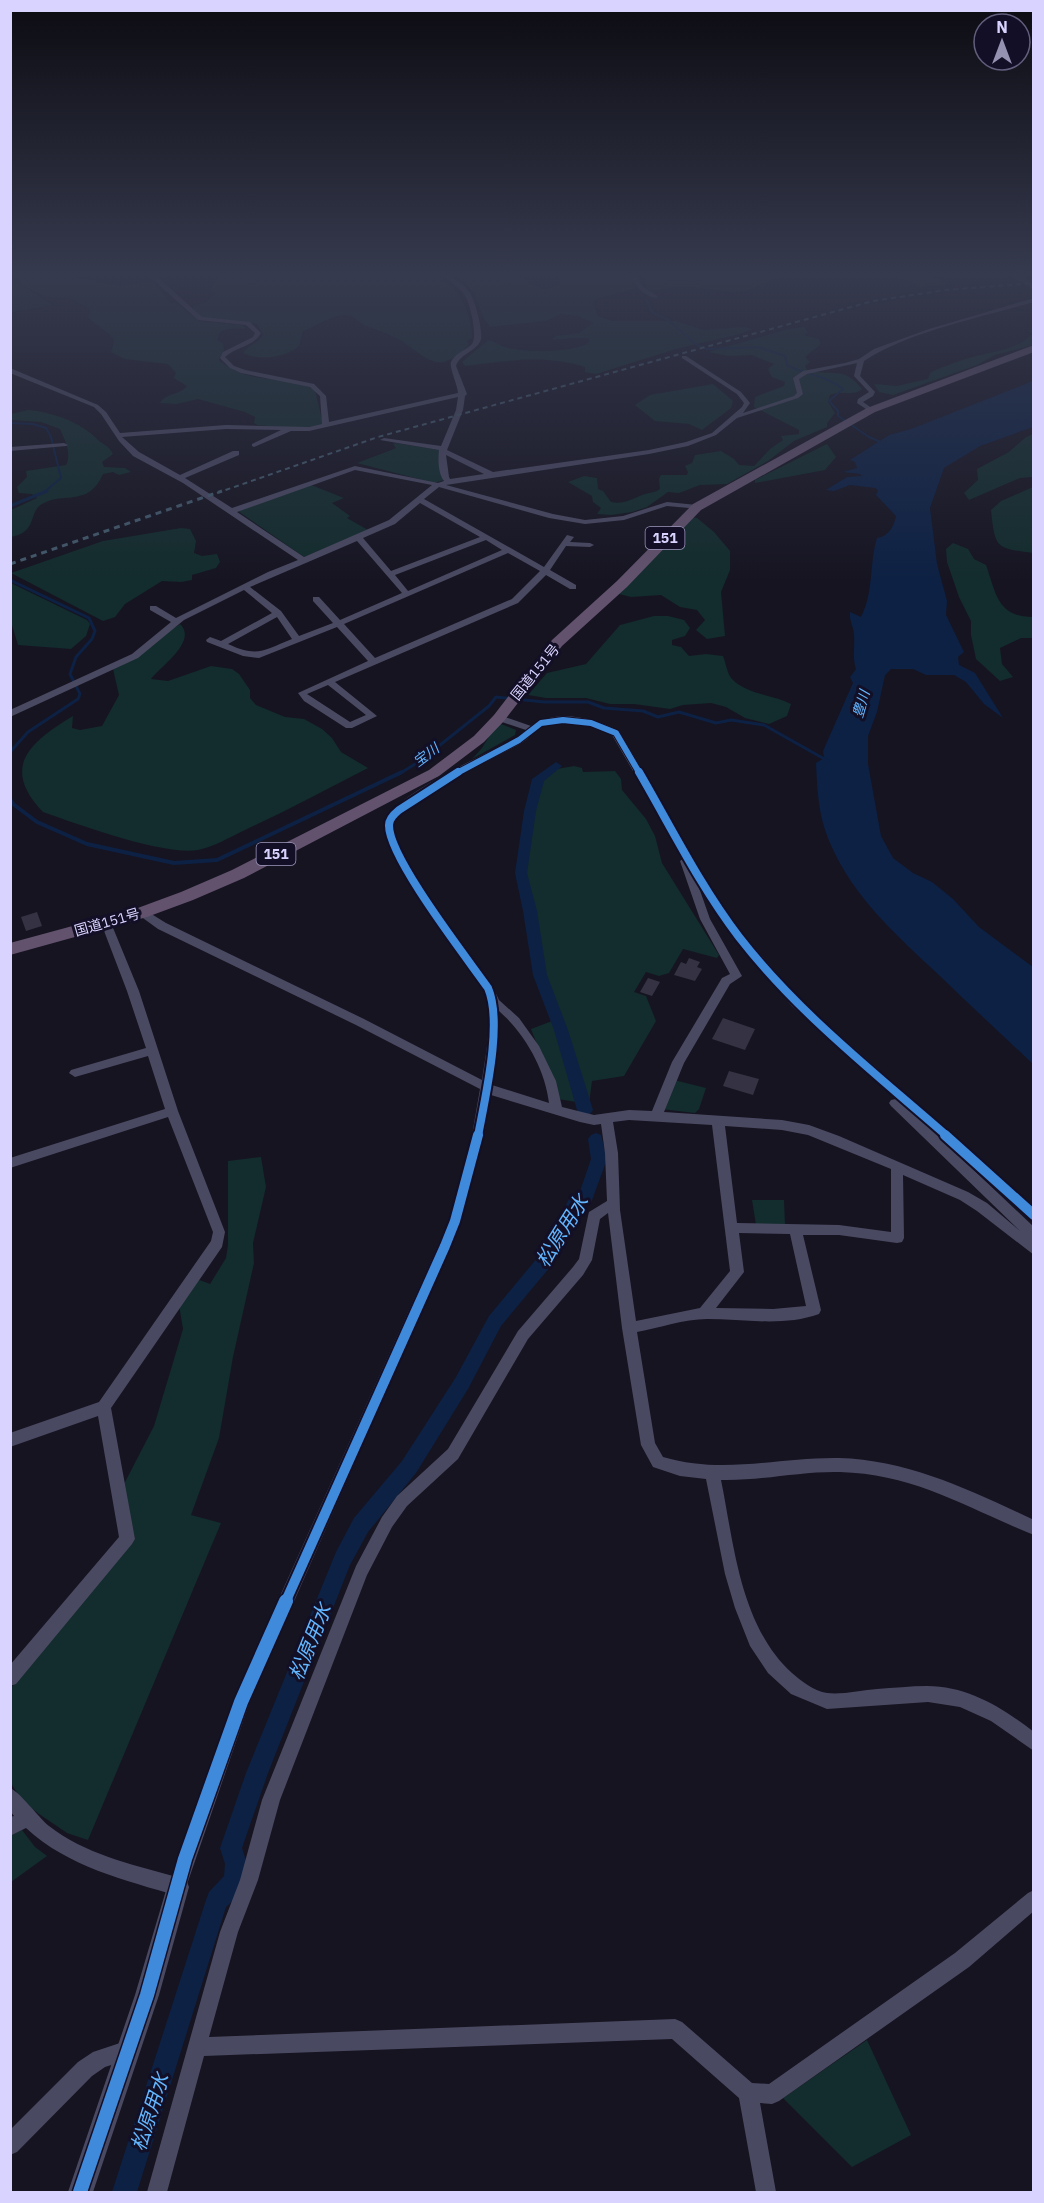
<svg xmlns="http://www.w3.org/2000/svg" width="1044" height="2203" viewBox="0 0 1044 2203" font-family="'IBM Plex Sans','Noto Sans JP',sans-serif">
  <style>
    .green { fill: #132c2d }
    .water { fill: #0d2144 }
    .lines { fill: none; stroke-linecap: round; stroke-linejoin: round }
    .stream-far2 { stroke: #0d2144; stroke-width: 2 }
    .stream-far1 { stroke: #0d2144; stroke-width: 3 }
    .stream { stroke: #0d2144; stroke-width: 4 }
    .canal { fill: #0d2144; fill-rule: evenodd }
    .building { fill: #343243 }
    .minor { fill: #4a4962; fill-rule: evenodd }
    .tertiary { fill: #4a4962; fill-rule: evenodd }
    .trunk { fill: #62526e; fill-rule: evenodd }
    .rail-far1 { stroke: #43596b; stroke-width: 2; stroke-dasharray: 5 4; stroke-linecap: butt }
    .rail { stroke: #43596b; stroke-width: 3; stroke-dasharray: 6 5; stroke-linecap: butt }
    .cycleway-far3-casing { stroke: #130f26; stroke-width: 8 }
    .cycleway-far2-casing { stroke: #130f26; stroke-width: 12 }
    .cycleway-far1-casing { stroke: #130f26; stroke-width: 14 }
    .cycleway-casing { stroke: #130f26; stroke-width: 17 }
    .cycleway-far3 { stroke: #408adc; stroke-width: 6 }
    .cycleway-far2 { stroke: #408adc; stroke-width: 8 }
    .cycleway-far1 { stroke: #408adc; stroke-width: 10 }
    .cycleway { stroke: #408adc; stroke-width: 14 }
    .labels { text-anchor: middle; stroke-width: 6; stroke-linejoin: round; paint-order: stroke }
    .shield { fill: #130f26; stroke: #9e99be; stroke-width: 1.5 }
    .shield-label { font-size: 14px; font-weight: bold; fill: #d9d4ff }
    .far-street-label { font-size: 14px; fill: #d9d4ff; stroke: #130f26 }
    .far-water-label { font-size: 14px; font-style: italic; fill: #62b6ff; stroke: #130f26 }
    .near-water-label { font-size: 20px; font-style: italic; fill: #62b6ff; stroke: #130f26 }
  </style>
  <rect width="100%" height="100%" fill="#161421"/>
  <g class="green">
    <path d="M11,273H74L73,277L120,286L153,281L170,303L178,304L199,321L241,325L246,328L228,329L220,332L217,340L223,343L224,350L219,360C252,388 284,372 315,390L323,424L300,429L257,425L254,423L255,417L245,412L198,399L176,404L160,403C166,393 180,395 187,386L174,378L176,373L168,364L125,359L111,352L114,341C109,331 96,326 88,317L90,309L70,298L45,297L23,285Z"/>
    <path d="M226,273H436C458,289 472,311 472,338L467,341L469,345C442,371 435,365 407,345C394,335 380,331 366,326C358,323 355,315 346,315C333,314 315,327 303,331L299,346C285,358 259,361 243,353C248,344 258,344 263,335L257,324L203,318L194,311L193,306L207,302L214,294L210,289L219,277Z"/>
    <path d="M454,273C473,273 494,270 512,273C531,276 537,300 560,283L559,273H629L636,283L633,289L596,299L593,303L598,316L612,321H676L704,330L745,327L752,329L740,334L676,349L596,374L585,372V367C544,354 506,361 465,366L462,362L488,340C495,341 499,345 505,347C523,353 575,353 589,342L588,338C575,337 566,340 552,339L556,336L579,333L593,323L578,316L561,314L546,321L490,327L484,319L474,292Z"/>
    <polygon points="649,273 790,273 745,291 733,292 693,287 673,287 652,291 647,288 643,276"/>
    <polygon points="913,273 926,273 948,284 921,287 900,277"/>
    <polygon points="10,278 52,305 11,312"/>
    <path d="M804,327L808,332L804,335L819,339L821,344L805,357L810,362L805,366L807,370C831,377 843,365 862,389C853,397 841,390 830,395L828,402L835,413L827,423V427L794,441L768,461L727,484L700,485L679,493L668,492L647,507L632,512L611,515L597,514L601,508L593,502L592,496L568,482L584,476L597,478L598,489L603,491L611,502C625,505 633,498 645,494C651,492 655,493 660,489L659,479L661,475H687L688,472L685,466L692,463L695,455L721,451L734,459L739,465L754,466L770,449L783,440L781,436L799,434V430L754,407L755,397L784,386L785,382L772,377L768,369L774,364L752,355L729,356L708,352L788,329Z"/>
    <path d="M1028,330H1033V345L995,355L977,365L893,395L879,392L874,384L897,386L928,379L931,372C946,366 960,360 976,356C996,351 1016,349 1033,334Z"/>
    <polygon points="713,384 733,401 731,408 702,430 689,424 655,421 635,405 650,395"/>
    <path d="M28,410C52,412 80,422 96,438C103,446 107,443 113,454L102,462L104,467L125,468L131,472L119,475L113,472L103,474C88,508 64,491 42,504C28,512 38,532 11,537V510L37,498L32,494L19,493L17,487L27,477L26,471L66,465C72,453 65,441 60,429L41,422L11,420V414Z"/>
    <polygon points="1033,434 1033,477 1020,478 969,500 964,493 978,480 977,469 1009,452 1026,437"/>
    <polygon points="396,443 439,450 444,480 434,483 357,463 394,449 396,448 393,444"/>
    <polygon points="827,444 836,457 825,470 755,483 755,480"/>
    <polygon points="311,485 344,498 332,503 350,516 347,518 368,530 304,557 238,511"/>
    <path d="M1033,487V553C996,548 995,549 991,510L1001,501Z"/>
    <polygon points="687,516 697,518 714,532 730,551 730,570 721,592 725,636 707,639 696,630 705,620 697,610 680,607 661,595 631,597 619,594"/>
    <polygon points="181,528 190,529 196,541 194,553 202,556 217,554 220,562 216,568 192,575 192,580 181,582 162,581 125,604 115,617 103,621 11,573 103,541"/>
    <path d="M953,543L968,549L974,559L986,565C996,593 997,617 1033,617V638H1021L1000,648L1002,664L1013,677L1000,681L976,659L971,635V621L959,597L947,562L946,549Z"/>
    <polygon points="11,583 87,620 90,624 86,636 71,649 18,645 11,622"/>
    <path d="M654,616H668L684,620L690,628L685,636L672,640V645L681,647L689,656L706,654L723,656C726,663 727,674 732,679C746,694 773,695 791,704L787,716L769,724L745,718L726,707L711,703L683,705L670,709L634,704H610L586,698H546L528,695L547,673L586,664L620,625Z"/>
    <path d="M180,624C198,641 161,666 151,679L168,681L211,666L232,669L239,674L250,690V698L256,705L285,717L304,719L322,729L332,738L341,752L368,768C327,789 286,811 245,830C230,837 214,847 198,850C164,856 77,824 43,812C0,767 30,742 73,716L72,728L80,730L102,726L119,695L113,669Z"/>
    <polygon points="501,724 516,730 515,735 472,759 482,748 496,725"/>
    <polygon points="574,766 582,768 583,772 615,771 621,779 622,790 646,819 655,836 662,863 719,955 717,958 683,949 669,973 659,976 646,972 634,992 646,996 656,1021 624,1076 592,1081 589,1104 558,1099 531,1029 552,1021 541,974 531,910 523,873 531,811 539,779 551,770"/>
    <polygon points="674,1080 706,1088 699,1109 695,1113 661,1109"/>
    <polygon points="261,1157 266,1187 253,1243 254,1263 233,1357 219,1438 191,1515 221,1523 88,1840 67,1833 39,1814 22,1801 11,1783 11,1688 135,1539 123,1486 154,1426 183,1329 179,1305 197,1279 210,1284 226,1258 228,1245 228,1161"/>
    <polygon points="752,1200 784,1200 785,1225 756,1225"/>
    <polygon points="22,1830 35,1847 47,1856 11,1882 10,1836"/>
    <polygon points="867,2040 911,2135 852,2167 783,2098"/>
  </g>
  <path class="water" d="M1033,381V427L980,446L944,468L930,508L937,564L947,601L946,615L964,652L958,657L959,665L975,673L1003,718L984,704L966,682L954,675H926L913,669H891L885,675L877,712L868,736V764L881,836L893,858L913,873L932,882L953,899L979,927L1033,967V1064C1002,1035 971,1006 940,976C895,934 846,891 825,830C818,808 817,786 816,763L824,758L823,751L853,683L850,677L856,669C852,657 855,648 854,635C854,627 849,621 850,612L861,617C874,592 869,564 877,538C889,536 894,526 896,516L876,495L878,490L875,488L850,485L834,491L826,490L847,477L862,476L860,474L843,472L857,468L855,462L850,460L889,435L911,429Z"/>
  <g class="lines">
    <g class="stream-far2">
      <path d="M646,299L652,312L668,320L697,345L707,349L758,347L785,356L787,365C805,375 826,375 843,389L829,401L838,411V416L869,437L885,444"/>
      <polyline points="10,423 33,424 46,428 51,437 61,478 43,493"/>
    </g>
    <g class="stream-far1">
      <polyline points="10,506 47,491"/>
      <polyline points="10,580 89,618 95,631 92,639 76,657 70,674 80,694 78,699 28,732 10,752"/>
      <polyline points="399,774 420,761 489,706 496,697 544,702 588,702 604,708 643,711 658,717 679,712 716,723 731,720 764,725 828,761"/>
    </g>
    <polyline class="stream" points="10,799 13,804 37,822 87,844 174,863 217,860 402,772"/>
    <g class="canal">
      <polygon points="556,762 562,766 544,781 536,811 527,873 537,911 547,975 568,1030 593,1110 590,1114 580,1114 577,1110 554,1030 533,975 523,911 515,873 524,811 532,779"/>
      <polygon points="596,1133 601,1135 607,1159 591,1203 581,1209 555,1261 501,1326 468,1389 416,1473 368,1532 350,1565 268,1773 242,1848 247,1864 246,1877 237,1897 226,1907 137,2192 112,2192 206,1900 209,1892 224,1876 225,1864 220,1848 246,1773 336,1552 354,1518 402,1461 456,1377 489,1316 543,1251 569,1199 579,1194 591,1159 588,1139 591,1135"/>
    </g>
  </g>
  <g class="building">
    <polygon points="37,912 42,926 26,931 21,917"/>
    <polygon points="689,958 700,962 697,967 702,969 695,981 674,975 681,962 686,964"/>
    <polygon points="648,978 660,982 652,996 640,992"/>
    <polygon points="723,1018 755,1029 745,1050 712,1039"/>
    <polygon points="729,1071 759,1079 753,1095 723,1086"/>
  </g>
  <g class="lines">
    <g class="minor">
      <path d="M146,273H153L202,317L250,322L261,333C253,347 237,346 225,357L234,366L245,370L314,384L326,396L329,422L458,393C458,386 449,367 451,362C454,354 466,350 472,344C478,336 470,302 464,294C459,286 446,280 439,273C448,273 465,285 470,293C475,301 483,330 481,339C478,351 459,354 456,366L467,394L465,396L463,410L447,450L493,472L649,450L686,442L712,433L742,407L744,403L737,394L682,358V356H686L741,392L750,403L743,413L794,396L797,393L793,378L803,371L845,363L859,359L874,349L929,329L1034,298V302C983,317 907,332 864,361L860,376L875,392L873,396L863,402L873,409V411H869L857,403L858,399L869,392L854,376L857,363L807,374L799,379L803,394L798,398L737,418L716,435L688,446L649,454L446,485L553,514L585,520L623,516L667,502L697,505H700V509L667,506L624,520L585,524L549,518L439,487L424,499L544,567L567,535L574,537L570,542L590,543L594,545L590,547L566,546L550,570L576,585V589H570L546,575L518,603L335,682L377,716L352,728H346L304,701L298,693L368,661L337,627L259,658L243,656L207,642L206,640L210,637L221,641L272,613L244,590L184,620L138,658L10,717V710L132,654L171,622L150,610V606H156L176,618L268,572L298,560L183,483L133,456L119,441L101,414L94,407L10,373V368L98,405L106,412L120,433L226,425L309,427L322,424L320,396L310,387L241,373L230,368L220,358L223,352L253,337L255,333L246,325L198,320ZM458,397L456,410L441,446L384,438L380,440L439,450C438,460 438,473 444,481L438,483L355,466L232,508L185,478L239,455V451H233L180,475L139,452L122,437L226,429L281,430L252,444V446L254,447L291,431H309ZM446,455L484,474L450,479L449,477ZM355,470L432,485L389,520L304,557L237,512ZM420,503L480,537L391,571L363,538L395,524ZM486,540L502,550L408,591L395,575ZM357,541L402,593L340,620L319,597H313V601L333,623L299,636L281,611L250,587ZM508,553L540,571L512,599L375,658L344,624ZM277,617L292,639C264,650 258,658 228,644ZM328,685L366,715L350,722L307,694Z"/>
      <path d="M630,273H636L642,286L657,296V298C642,296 636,286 630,273Z"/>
      <polygon points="1024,278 1034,285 1034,290 1022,281"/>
      <polygon points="64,443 68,445 66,446 10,451 10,447"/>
      <path d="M499,715L531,726C557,708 594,718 619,731L716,896L743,934L800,1000L1034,1207V1220L1029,1219L925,1124L1034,1227V1255L977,1211L960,1200L903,1175L904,1238L902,1242L897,1243L839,1235H803L821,1310L819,1314C783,1327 744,1319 707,1319C684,1319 659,1328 637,1332L655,1443L663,1457C724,1475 778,1457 839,1458C909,1460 972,1491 1034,1520V1535C967,1508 915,1474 840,1472C800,1471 761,1481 721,1480C734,1544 740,1626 792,1673C801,1681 814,1691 827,1693C841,1695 863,1690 877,1689C894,1688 910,1686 927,1686C968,1686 1003,1708 1034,1732V1751L991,1721L960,1707L928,1702L827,1709L791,1694L768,1673L750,1646L735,1608L725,1574L706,1479L680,1476L653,1467L641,1445L622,1328L608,1213L600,1219L592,1260L583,1275L528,1339L458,1459L407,1506L392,1527L367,1575L280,1800L258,1880L238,1932L209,2037L675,2019L682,2022L752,2083L769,2084L955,1953L1028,1893L1034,1890V1911L969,1967L779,2101L772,2104L760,2103L776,2192H756L739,2098L672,2039L204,2056L167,2192H147L220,1932L240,1880L262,1800L356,1566L382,1517L397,1496L448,1449L518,1331L573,1267L579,1259L588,1216L589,1212L607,1201L605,1153L601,1124L594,1125L580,1122L491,1095L484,1135L461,1221L249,1704L184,1893L178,1896C125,1880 68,1867 26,1828L10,1836V1817L14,1816L10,1811V1788C20,1792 38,1817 49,1826C85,1854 130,1864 173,1876L235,1696L449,1221L472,1135L480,1089L356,1025L158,929L136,913L137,910H145L166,923L364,1019L482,1080C486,1052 494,1016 483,989C465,963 371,843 387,817C403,791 486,754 516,738L526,730L496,720V716ZM572,722L596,727L612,735L684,858L680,861L700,919L730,974L722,978L672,1062L652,1111L629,1110L594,1115L562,1107L556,1081L539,1046L519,1018L499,1000L492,985C474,960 386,847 395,821C401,805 458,776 474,768C490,759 508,751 523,742C531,737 536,728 545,725C554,722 563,722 572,722ZM697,882L735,940L792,1006L896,1099L891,1100L889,1103L891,1106L1020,1231L987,1203L968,1192L839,1136L809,1125L782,1120L664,1112L684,1063L730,984L742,976L710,919ZM499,1011C525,1034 545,1069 549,1103L492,1085L498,1053ZM629,1120L712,1125L730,1271L700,1308L636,1321L620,1210L618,1153L613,1122ZM725,1126L782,1130L808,1135L891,1169V1232L839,1225L737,1223ZM739,1233L790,1234L806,1306L773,1309L716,1308L744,1272Z"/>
      <polygon points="106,919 111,923 139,991 178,1111 225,1232 222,1247 111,1408 135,1539 132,1544 16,1684 10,1686 10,1665 119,1537 98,1416 10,1447 10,1433 99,1402 211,1241 213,1232 168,1117 10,1168 10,1158 165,1109 148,1056 75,1077 69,1073 71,1070 146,1048 127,991 101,923"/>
      <polygon points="126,2041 133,2044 136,2051 133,2058 105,2067 92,2076 17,2152 10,2155 10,2130 78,2062 93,2052"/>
    </g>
    <g class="tertiary">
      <polygon points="1007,273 1016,273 1028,280 1021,282"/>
      <polygon points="178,1876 186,1879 189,1887 159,1995 93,2192 68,2192 135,1995 167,1887 170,1879"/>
    </g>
    <polygon class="trunk" points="1034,345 1034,352 875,412 701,510 627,587 562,646 504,721 484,742 439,776 244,878 193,900 147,917 10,955 10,943 135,909 181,892 232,870 429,770 474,736 494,715 552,640 617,581 693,504 867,408"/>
    <polyline class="rail-far1" points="217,493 378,437 873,301 946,290 1034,283"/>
    <polyline class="rail" points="10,564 222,491"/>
    <defs>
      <polyline id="cycleway-far3" points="455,774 519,740 541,723 563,720 591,723 616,733 640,774"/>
      <g id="cycleway-far2">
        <path d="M458,772L399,810C394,814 389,819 389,825C388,857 467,958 488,988C503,1023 485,1098 478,1136"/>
        <path d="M639,772C671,827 700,886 739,937C798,1013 875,1073 947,1136"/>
      </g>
      <g id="cycleway-far1">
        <polyline points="945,1135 1034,1215"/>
        <polyline points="285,1603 445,1246 455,1221 478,1135"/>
      </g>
      <polyline id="cycleway" points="80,2192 147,1995 185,1859 241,1702 286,1601"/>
    </defs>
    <use href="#cycleway-far3" class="cycleway-far3-casing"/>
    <use href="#cycleway-far2" class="cycleway-far2-casing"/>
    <use href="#cycleway-far1" class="cycleway-far1-casing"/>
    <use href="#cycleway" class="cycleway-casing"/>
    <use href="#cycleway-far3" class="cycleway-far3"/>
    <use href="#cycleway-far2" class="cycleway-far2"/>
    <use href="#cycleway-far1" class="cycleway-far1"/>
    <use href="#cycleway" class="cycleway"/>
  </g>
  <linearGradient id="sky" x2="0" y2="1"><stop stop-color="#0c0b12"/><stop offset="0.47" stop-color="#363a4e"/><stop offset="1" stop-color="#363a4e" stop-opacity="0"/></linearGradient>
  <rect width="1044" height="582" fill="url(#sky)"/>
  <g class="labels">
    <g class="shield">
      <rect x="645.5" y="527" width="39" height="22" rx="4.5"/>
      <rect x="256.5" y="843" width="39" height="22" rx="4.5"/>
    </g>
    <g class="shield-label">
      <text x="665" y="543">151</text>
      <text x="276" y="859">151</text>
    </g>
    <g class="far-street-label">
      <text transform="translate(535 672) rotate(-51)" y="5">国道151号</text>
      <text transform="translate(107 922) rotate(-16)" y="5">国道151号</text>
    </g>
    <g class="far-water-label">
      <text transform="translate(861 704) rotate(-74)" y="5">豊川</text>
      <text transform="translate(426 755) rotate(-37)" y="5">宝川</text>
    </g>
    <g class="near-water-label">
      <text transform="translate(562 1231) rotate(-58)" y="7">松原用水</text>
      <text transform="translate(310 1642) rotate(-68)" y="7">松原用水</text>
      <text transform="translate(150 2112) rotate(-72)" y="7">松原用水</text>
    </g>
  </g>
  <rect width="1044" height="2203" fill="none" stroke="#d9d4ff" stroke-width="24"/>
  <g transform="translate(1002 42)"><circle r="28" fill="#130f26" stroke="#625e7d" stroke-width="1.5"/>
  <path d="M0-4.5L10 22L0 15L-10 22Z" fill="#9591b1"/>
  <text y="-9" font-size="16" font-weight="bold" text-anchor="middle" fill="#d9d4ff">N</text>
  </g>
</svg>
